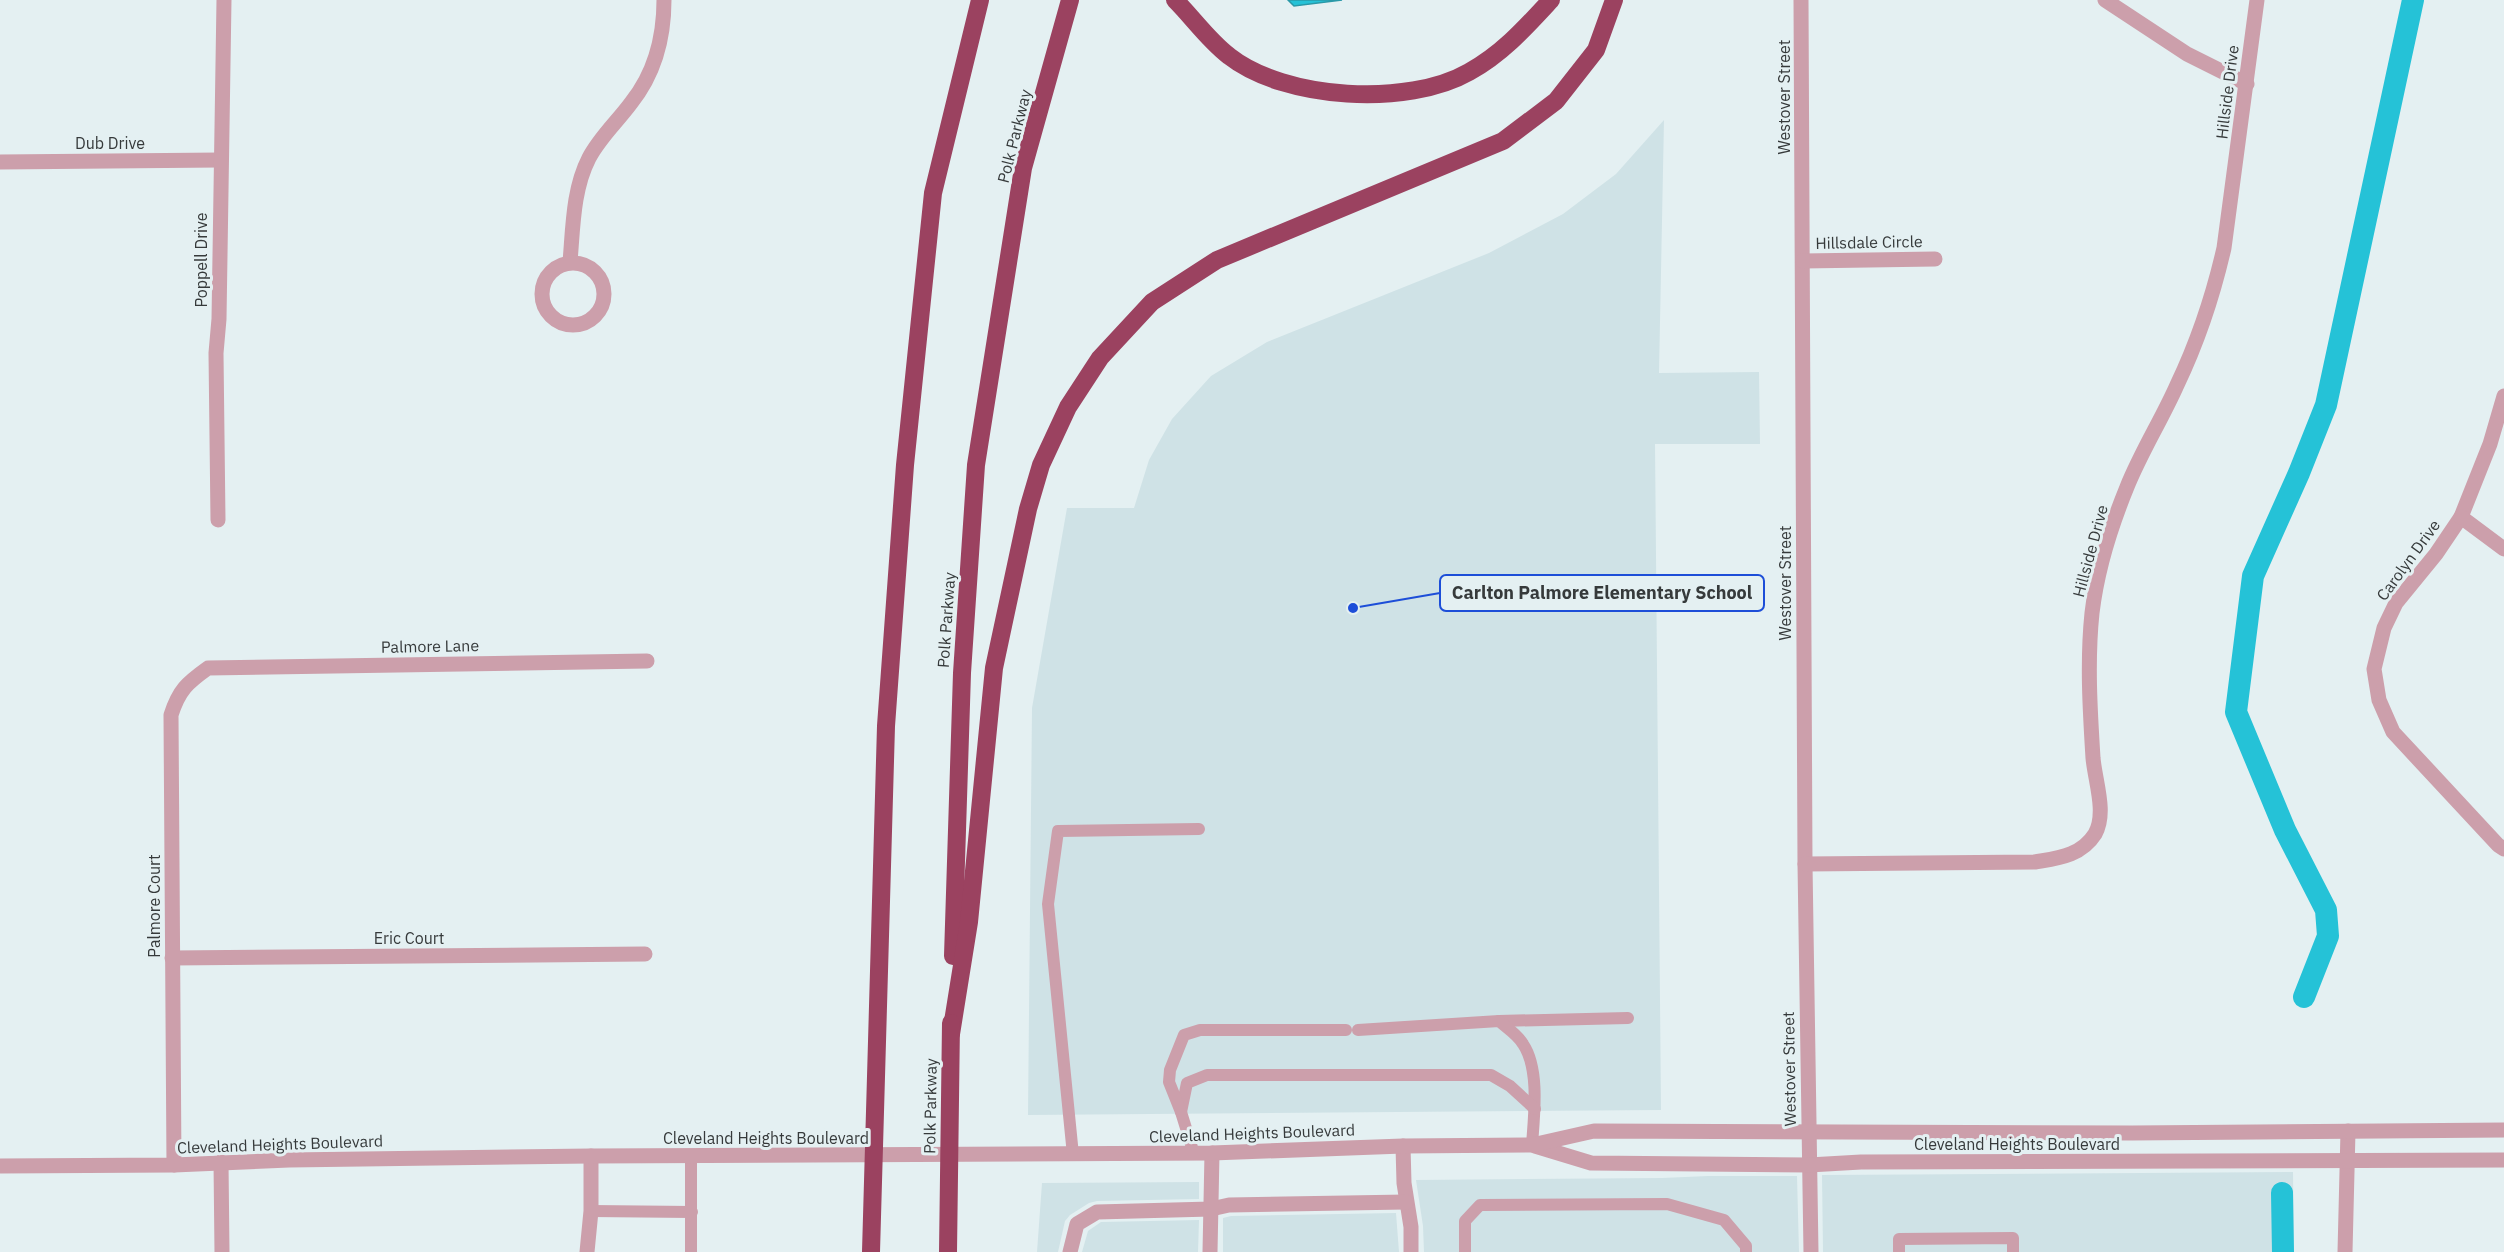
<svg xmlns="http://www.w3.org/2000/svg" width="2504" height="1252" viewBox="0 0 2504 1252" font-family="'IBM Plex Sans',sans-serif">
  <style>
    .built { fill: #cfe2e6 }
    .water { fill: #25c2d7; stroke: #2a99a8; stroke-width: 1.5 }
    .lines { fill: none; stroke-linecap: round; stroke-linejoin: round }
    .canal { stroke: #25c2d7; stroke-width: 22 }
    .service { stroke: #cc9fab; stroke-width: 12 }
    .minor { stroke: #cc9fab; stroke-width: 15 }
    .tertiary { stroke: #cc9fab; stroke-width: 15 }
    .motorway { stroke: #9b4260; stroke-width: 18 }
    .labels { text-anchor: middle; stroke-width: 6; stroke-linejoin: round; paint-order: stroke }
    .street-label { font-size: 16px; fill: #363a3b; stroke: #e4f0f2 }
    .leader { fill: none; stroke: #1d4ed8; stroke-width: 2 }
    .callout-dot { fill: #1d4ed8; stroke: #e4f0f2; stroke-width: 2 }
    .callout { fill: #e4f0f2; stroke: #1d4ed8; stroke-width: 2 }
    .callout-label { font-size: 18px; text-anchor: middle; font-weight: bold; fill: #363a3b }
  </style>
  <rect width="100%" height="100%" fill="#e4f0f2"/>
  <g class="built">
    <polygon points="1664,120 1659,373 1759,372 1760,444 1655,444 1661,1110 1028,1115 1032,708 1067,508 1134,508 1149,460 1172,419 1211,376 1267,342 1489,253 1563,214 1616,174"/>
    <polygon points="2293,1172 2294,1252 1823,1252 1822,1175"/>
    <polygon points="1708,1176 1797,1176 1799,1252 1424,1252 1423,1226 1416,1180 1662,1178"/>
    <polygon points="1199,1182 1199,1199 1097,1201 1089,1203 1070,1215 1065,1221 1058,1252 1037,1252 1042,1183"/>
    <polygon points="1396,1213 1399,1252 1223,1252 1223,1218 1231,1216"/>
    <polygon points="1199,1220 1198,1252 1082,1252 1088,1231 1101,1222"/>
  </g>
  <polygon class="water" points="1288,0 1342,0 1294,6"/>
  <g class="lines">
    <g class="canal">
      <polyline points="2304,997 2328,936 2326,910 2285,830 2236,712 2253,576 2299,473 2326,405 2413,0"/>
      <polyline points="2282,1193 2283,1252"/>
    </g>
    <g class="service">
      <polyline points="1499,1021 1628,1018"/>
      <path d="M1358,1030L1499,1021C1507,1028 1518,1035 1523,1044C1540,1069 1534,1116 1532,1145"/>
      <polyline points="1181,1112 1187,1083 1207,1075 1491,1075 1510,1086 1535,1109"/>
      <polyline points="1194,1154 1181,1112 1169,1082 1170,1070 1184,1035 1200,1030 1346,1030"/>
      <polyline points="1073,1155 1048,904 1058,831 1199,829"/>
      <polyline points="591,1211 692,1212"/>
      <polyline points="691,1252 691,1156"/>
      <polyline points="1465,1252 1465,1221 1480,1205 1667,1204 1724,1220 1746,1246 1746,1252"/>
      <polyline points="1899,1252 1899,1239 2013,1238 2013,1252"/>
    </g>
    <g class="minor">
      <polyline points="1801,0 1805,864 1811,1252"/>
      <polyline points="2105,0 2187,54 2247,84"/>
      <polyline points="0,162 220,160"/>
      <polyline points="1803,261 1935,259"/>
      <path d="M570,262C573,227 573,189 589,158C600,137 617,122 631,103C655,73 664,38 664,0"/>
      <circle cx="573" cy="294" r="31"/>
      <polyline points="2504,396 2490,444 2461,517 2436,554 2396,603 2384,628 2374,669 2379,700 2393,732 2498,845 2504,849"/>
      <polyline points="2461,517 2504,549"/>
      <polyline points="218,520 216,353 219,319 224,0"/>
      <path d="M1805,864L2035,862C2058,858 2081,856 2095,834C2107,813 2095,781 2093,758C2090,710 2087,661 2092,613C2097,571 2111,526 2127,487C2141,452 2162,419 2177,385C2198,341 2213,296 2224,248L2257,0"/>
      <polyline points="172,958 645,954"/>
      <polyline points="1403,1146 1404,1183 1411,1227 1411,1252"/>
      <polyline points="221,1162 222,1252"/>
      <path d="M174,1165L171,715C179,690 187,683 208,668L647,661"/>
      <polyline points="587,1252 591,1211 591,1156"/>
      <polyline points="1070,1252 1077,1224 1097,1212 1211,1209 1229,1205 1406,1202"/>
      <polyline points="1210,1252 1212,1153"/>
      <polyline points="2345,1252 2348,1131"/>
    </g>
    <g class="tertiary">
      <polyline points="1535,1146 1591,1163 1809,1165 1861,1162 2504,1160"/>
      <polyline points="0,1166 174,1165 289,1160 591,1156 1212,1153 1403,1146 1532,1145 1594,1131 2132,1133 2504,1130"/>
    </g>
    <g class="motorway">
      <path d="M1175,0C1193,18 1209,41 1229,56C1285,100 1408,107 1469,72C1502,54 1526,27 1551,0"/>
      <polyline points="953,956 962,673 976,465 1023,168 1070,0"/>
      <polyline points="951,1034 969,922 994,668 1028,509 1041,465 1068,407 1100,358 1152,302 1217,260 1503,141 1556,101 1596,50 1614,0"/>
      <polyline points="871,1252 886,726 905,465 933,193 980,0"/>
      <polyline points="948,1252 951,1023"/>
    </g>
  </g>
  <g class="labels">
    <g class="street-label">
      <text transform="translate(2227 92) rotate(-83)" y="6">Hillside Drive</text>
      <text transform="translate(1784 97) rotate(-90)" y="6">Westover Street</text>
      <text transform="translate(1014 136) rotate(-76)" y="6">Polk Parkway</text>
      <text x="110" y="149">Dub Drive</text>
      <text transform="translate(1869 242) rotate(-1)" y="6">Hillsdale Circle</text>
      <text transform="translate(201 260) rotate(-90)" y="6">Poppell Drive</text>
      <text transform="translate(2090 551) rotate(-75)" y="6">Hillside Drive</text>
      <text transform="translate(2408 560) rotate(-54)" y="6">Carolyn Drive</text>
      <text transform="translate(1785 583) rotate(-90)" y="6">Westover Street</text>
      <text transform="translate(946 620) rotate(-86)" y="6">Polk Parkway</text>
      <text transform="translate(430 646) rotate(-1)" y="6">Palmore Lane</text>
      <text transform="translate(154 906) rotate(-90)" y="6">Palmore Court</text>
      <text x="409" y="944">Eric Court</text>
      <text transform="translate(1789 1069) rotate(-91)" y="6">Westover Street</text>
      <text transform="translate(930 1106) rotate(-89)" y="6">Polk Parkway</text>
      <text transform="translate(1252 1133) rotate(-2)" y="6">Cleveland Heights Boulevard</text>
      <text x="766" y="1144">Cleveland Heights Boulevard</text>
      <text transform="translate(280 1144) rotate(-2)" y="6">Cleveland Heights Boulevard</text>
      <text x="2017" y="1150">Cleveland Heights Boulevard</text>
    </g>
  </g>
  <path class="leader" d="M1353 608L1440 593"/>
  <circle class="callout-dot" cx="1353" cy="608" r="6"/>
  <rect class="callout" x="1440" y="575" width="324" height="36" rx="6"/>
  <g class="callout-label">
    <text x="1602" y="599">Carlton Palmore Elementary School</text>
  </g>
</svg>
